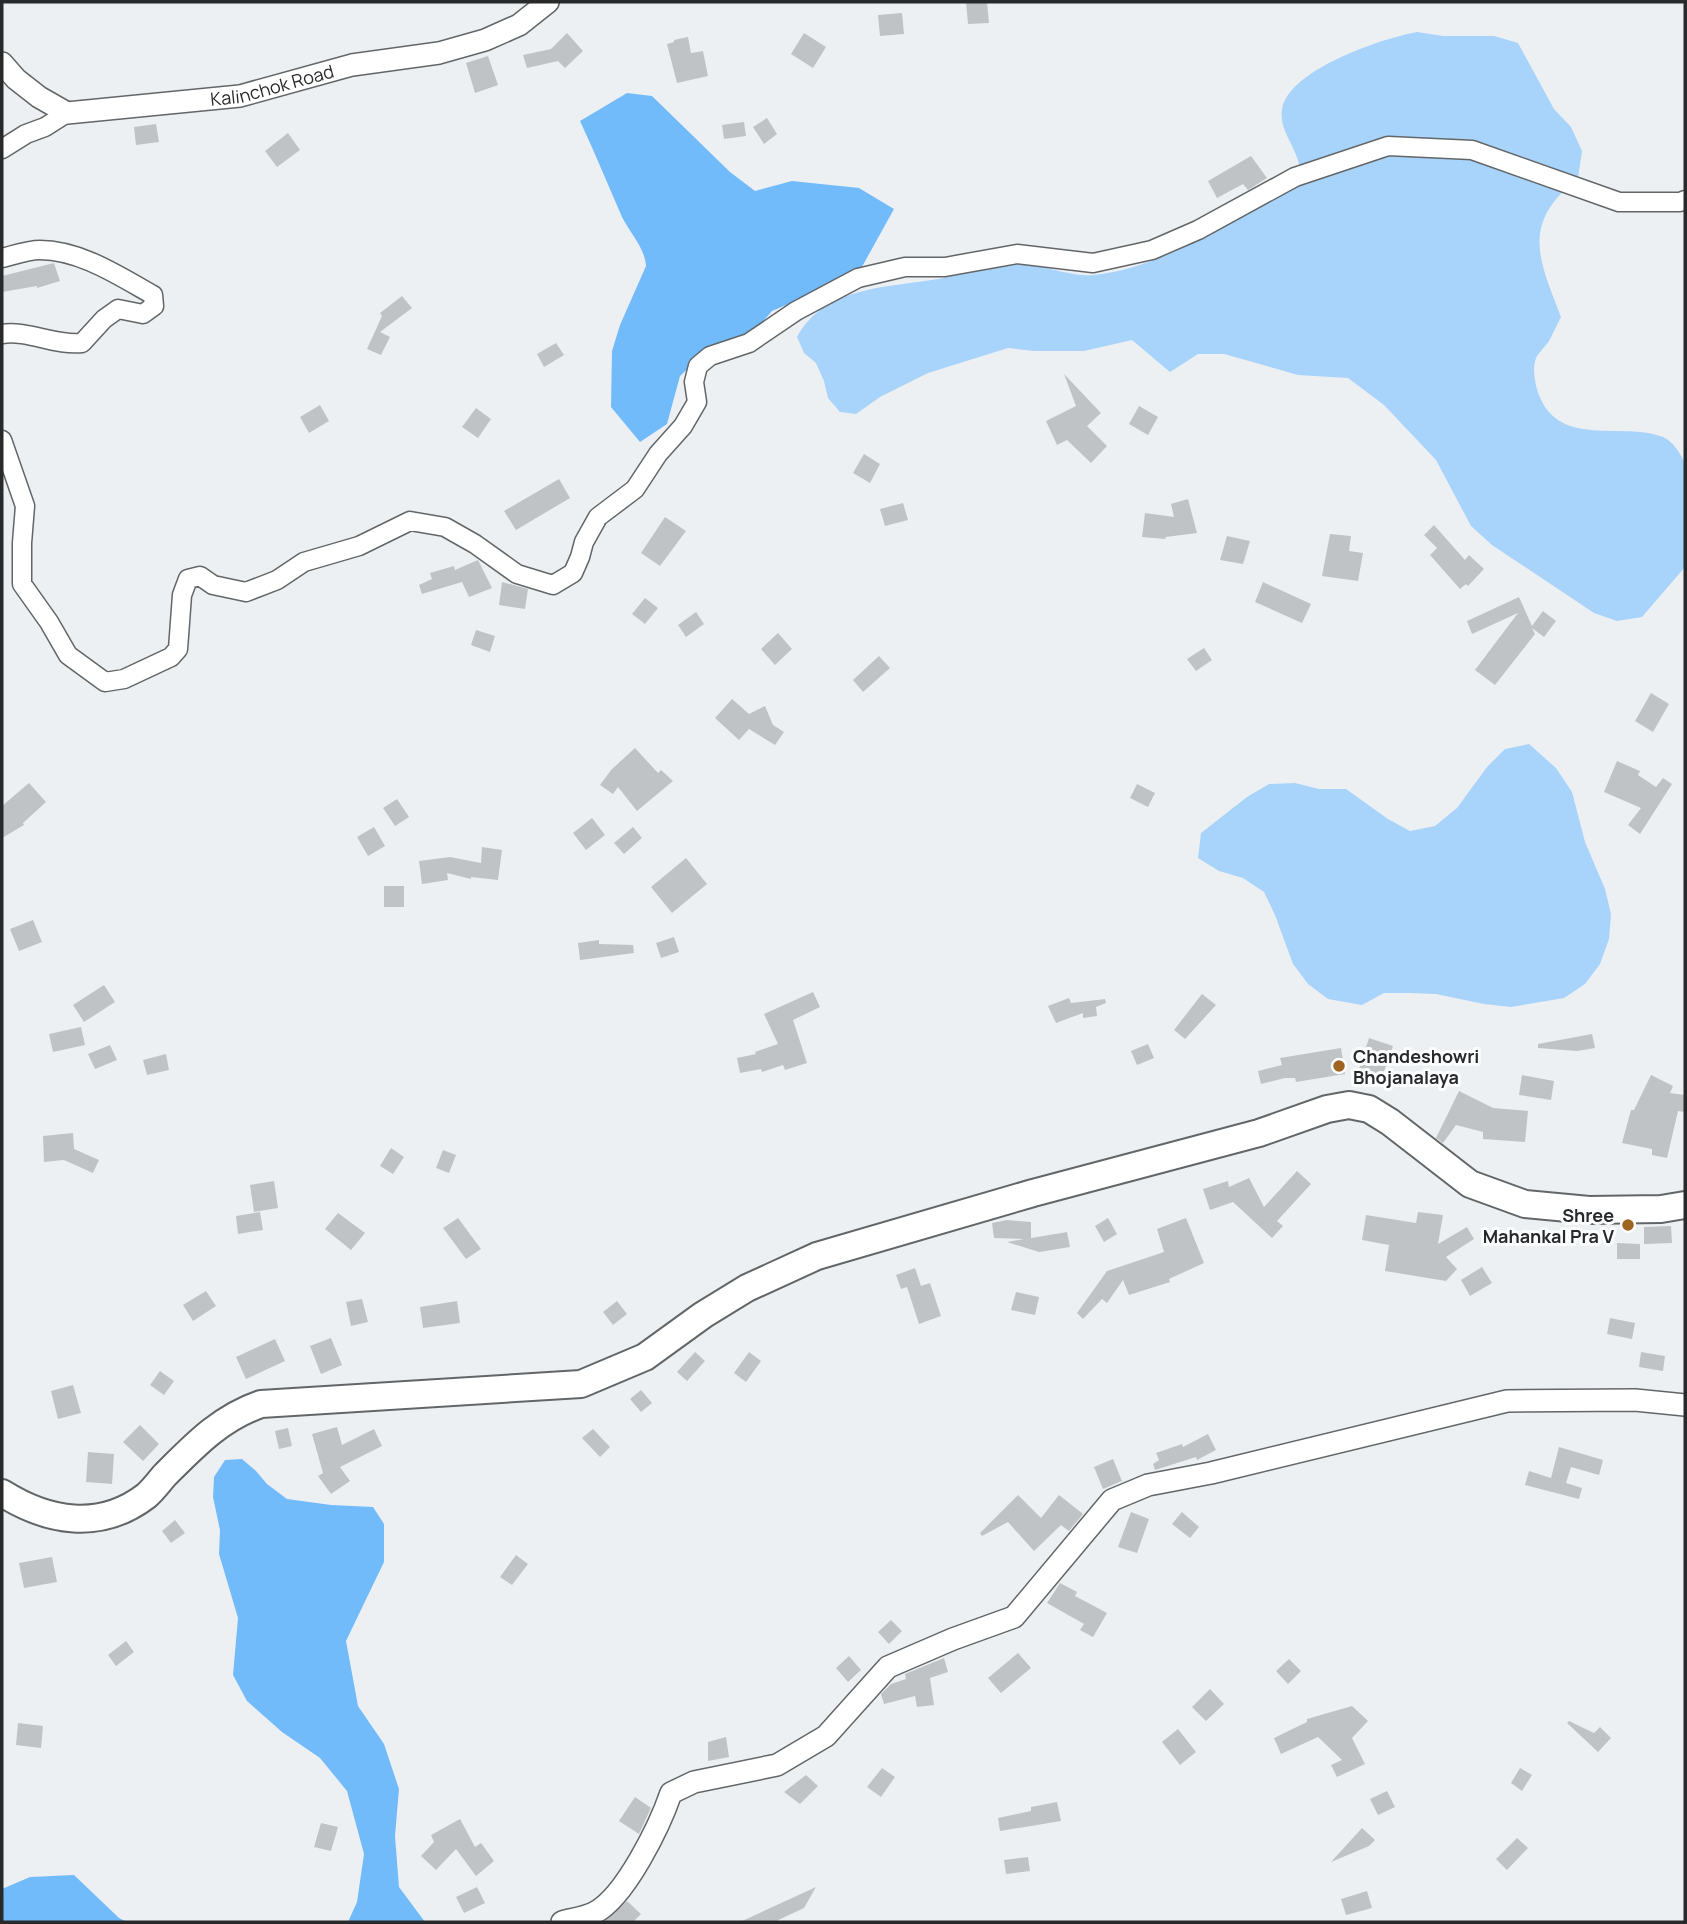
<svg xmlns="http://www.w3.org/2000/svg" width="1687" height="1924" font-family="Manrope,sans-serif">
  <rect width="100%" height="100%" fill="#edf0f3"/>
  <path fill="#a8d3fb" d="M 1417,32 L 1443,36 L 1494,36 L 1518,43 L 1554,109 L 1571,127 L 1582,151 L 1578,178 C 1521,224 1538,257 1561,317 C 1557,325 1553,333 1549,341 C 1545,347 1539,352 1536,358 C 1532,368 1535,385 1539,395 C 1560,449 1622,421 1663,437 C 1673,441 1682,455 1685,465 L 1685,567 L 1642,617 L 1617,621 L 1594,613 L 1492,545 L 1471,526 L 1436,460 L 1384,405 L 1348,378 L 1298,375 L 1224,354 L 1198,354 L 1170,372 L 1132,340 L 1084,351 L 1034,351 L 1008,348 L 928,373 L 880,397 L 856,414 L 840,412 L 828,398 L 824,381 L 816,363 L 804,353 L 797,337 C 826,284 892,288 943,278 C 965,273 988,264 1010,263 C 1038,261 1067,278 1094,275 C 1167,267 1239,217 1301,182 C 1300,174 1300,163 1296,155 C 1291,141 1279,126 1282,110 C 1287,70 1383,38 1417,32 Z
    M 1529,744 L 1556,768 L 1572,792 L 1585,842 L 1605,889 L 1611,914 L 1609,939 L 1600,964 L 1585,984 L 1564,998 L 1511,1007 L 1484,1004 L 1436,994 L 1410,993 L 1384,993 L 1362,1005 L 1328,999 L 1308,984 L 1293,964 L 1275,915 L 1264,892 L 1243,878 L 1219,871 L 1198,858 L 1201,833 L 1247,797 L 1269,784 L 1295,783 L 1319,789 L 1346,789 L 1388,819 L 1410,831 L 1435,826 L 1457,808 L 1487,767 L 1505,749 Z"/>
  <path fill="#71bbfb" d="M 627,93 L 652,96 L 730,172 L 755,191 L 792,181 L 859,188 L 894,209 L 858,274 L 772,311 L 747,340 L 704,354 L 680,376 L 667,424 L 640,442 L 611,407 L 612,351 L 620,325 L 646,266 C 645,248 630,233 622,217 C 608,185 595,153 580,121 Z
    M 242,1459 L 256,1471 L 267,1484 L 287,1499 L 331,1505 L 373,1507 L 384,1524 L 384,1562 L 346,1641 L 358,1706 L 384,1744 L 399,1789 L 395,1836 L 399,1887 L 425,1922 L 348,1922 L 357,1902 L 364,1854 L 347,1791 L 320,1758 L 282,1732 L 247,1701 L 233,1675 L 238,1618 L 219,1554 L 220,1530 L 213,1497 L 214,1477 L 225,1460 Z
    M 74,1875 L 119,1918 L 127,1922 L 2,1922 L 2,1889 L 30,1877 Z"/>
  <path fill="#bfc3c6" d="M 966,2 L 987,2 L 989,23 L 968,24 Z
    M 902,13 L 904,34 L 880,36 L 878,15 Z
    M 567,33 L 583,51 L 565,68 L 558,61 L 527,68 L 523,55 L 551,49 Z
    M 804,33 L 826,47 L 813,68 L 791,54 Z
    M 688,37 L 691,53 L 703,51 L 708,76 L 677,83 L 667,44 L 674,42 L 674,40 Z
    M 488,56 L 498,85 L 475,93 L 466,63 Z
    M 767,118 L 777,134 L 764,144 L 753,127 Z
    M 744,122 L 746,136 L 724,139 L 722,125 Z
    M 156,124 L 159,142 L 136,145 L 134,127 Z
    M 288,133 L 300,150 L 277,167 L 265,151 Z
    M 1251,156 L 1267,178 L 1248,190 L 1243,184 L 1217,198 L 1208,181 Z
    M 54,263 L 60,281 L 37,288 L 37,286 L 2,292 L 2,276 Z
    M 402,296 L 412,308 L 380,332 L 390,337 L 381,355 L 367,349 L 382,316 L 380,313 Z
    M 556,343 L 564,355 L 544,367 L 537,354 Z
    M 1064,374 L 1101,413 L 1087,426 L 1107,446 L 1091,463 L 1067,440 L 1057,445 L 1046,421 L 1076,406 Z
    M 320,405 L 329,421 L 309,433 L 300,417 Z
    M 1139,406 L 1158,417 L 1148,435 L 1129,424 Z
    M 476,408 L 491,419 L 478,438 L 462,427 Z
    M 864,454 L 880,464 L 870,483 L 853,473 Z
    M 559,479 L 570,498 L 516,530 L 504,511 Z
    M 1188,499 L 1197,533 L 1166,537 L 1165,539 L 1142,537 L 1145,513 L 1174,517 L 1171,504 Z
    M 903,503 L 908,520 L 885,526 L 880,509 Z
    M 665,517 L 686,531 L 660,566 L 641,553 Z
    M 1434,525 L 1465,560 L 1469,555 L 1484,569 L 1468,586 L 1466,584 L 1460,589 L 1430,555 L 1437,548 L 1424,535 Z
    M 1330,534 L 1351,536 L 1349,551 L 1363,553 L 1358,581 L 1322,576 Z
    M 1227,536 L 1250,541 L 1243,564 L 1220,560 Z
    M 478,560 L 492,588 L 469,597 L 462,582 L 422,594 L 419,585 L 432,579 L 430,573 L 454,566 L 455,570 Z
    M 502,582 L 528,589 L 525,609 L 499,605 Z
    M 1263,582 L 1311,604 L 1302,623 L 1255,602 Z
    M 1519,597 L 1532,626 L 1543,611 L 1556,621 L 1544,637 L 1532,628 L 1535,634 L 1495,685 L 1475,670 L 1518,613 L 1472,634 L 1467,621 Z
    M 645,598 L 658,608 L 645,624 L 632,614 Z
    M 696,612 L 704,624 L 686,637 L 678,625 Z
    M 476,630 L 495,636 L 490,652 L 471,645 Z
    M 778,633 L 792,649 L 775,665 L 761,649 Z
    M 1204,648 L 1212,660 L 1196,671 L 1187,659 Z
    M 879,656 L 890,668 L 863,692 L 853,680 Z
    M 1651,693 L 1669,704 L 1653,732 L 1635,721 Z
    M 732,699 L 749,714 L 765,706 L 773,725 L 784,732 L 775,745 L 749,729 L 739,740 L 715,718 Z
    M 635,748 L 658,773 L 661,770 L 673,781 L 637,811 L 618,787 L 613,794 L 600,785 L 611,770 Z
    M 1617,761 L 1640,771 L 1638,775 L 1656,787 L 1663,778 L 1672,784 L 1640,834 L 1628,825 L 1641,808 L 1604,792 Z
    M 29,783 L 46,802 L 23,823 L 24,825 L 2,838 L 2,806 Z
    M 1137,784 L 1155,793 L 1148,807 L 1130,798 Z
    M 397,799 L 409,817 L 395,826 L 383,808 Z
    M 592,818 L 605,835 L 586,850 L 573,833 Z
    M 374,827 L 385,846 L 368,856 L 357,837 Z
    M 633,827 L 642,838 L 624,854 L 614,843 Z
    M 482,847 L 502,850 L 498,880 L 471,877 L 471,879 L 447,873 L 448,880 L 422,884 L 419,861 L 450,857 L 481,863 Z
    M 686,858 L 707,884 L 672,913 L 651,887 Z
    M 384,886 L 404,886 L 404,907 L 384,907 Z
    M 33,920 L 42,942 L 19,951 L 10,929 Z
    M 674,937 L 679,952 L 661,958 L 656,943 Z
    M 599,940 L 599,944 L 633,945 L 634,953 L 580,960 L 578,943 Z
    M 104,985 L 115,1002 L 84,1022 L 73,1005 Z
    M 813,992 L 820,1007 L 793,1020 L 807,1063 L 785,1070 L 783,1065 L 762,1072 L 761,1069 L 740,1073 L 737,1058 L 756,1054 L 755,1052 L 778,1044 L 764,1014 Z
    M 1202,994 L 1216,1005 L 1185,1039 L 1174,1030 Z
    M 1069,998 L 1071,1003 L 1105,999 L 1106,1003 L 1096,1007 L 1097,1016 L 1083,1018 L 1083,1013 L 1056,1023 L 1048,1006 Z
    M 81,1027 L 85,1045 L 53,1052 L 49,1034 Z
    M 1592,1034 L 1595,1048 L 1577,1051 L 1538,1048 L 1538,1044 Z
    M 1369,1038 L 1393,1046 L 1382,1077 L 1359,1069 Z
    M 1148,1044 L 1154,1058 L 1137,1065 L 1131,1051 Z
    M 110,1045 L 117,1060 L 95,1069 L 88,1054 Z
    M 1341,1048 L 1345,1074 L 1296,1082 L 1295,1078 L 1285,1078 L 1261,1084 L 1258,1071 L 1282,1065 L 1280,1058 Z
    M 166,1054 L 169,1070 L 147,1075 L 143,1060 Z
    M 1522,1075 L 1554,1081 L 1551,1100 L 1519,1095 Z
    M 1651,1075 L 1673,1086 L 1670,1093 L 1685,1095 L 1685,1112 L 1678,1111 L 1667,1158 L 1652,1155 L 1652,1149 L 1622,1143 L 1631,1110 L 1634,1110 Z
    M 1459,1091 L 1493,1108 L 1528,1111 L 1525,1142 L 1483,1139 L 1483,1132 L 1456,1125 L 1443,1143 L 1436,1138 Z
    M 73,1133 L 74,1149 L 99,1160 L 93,1173 L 64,1160 L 44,1162 L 43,1136 Z
    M 391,1148 L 404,1157 L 393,1174 L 380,1166 Z
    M 443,1150 L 456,1155 L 449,1173 L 436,1168 Z
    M 1297,1171 L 1311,1184 L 1277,1221 L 1283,1226 L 1272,1238 L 1233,1202 L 1210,1210 L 1203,1189 L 1228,1181 L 1229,1187 L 1249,1178 L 1264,1207 Z
    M 274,1181 L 278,1208 L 254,1212 L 250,1185 Z
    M 260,1212 L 263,1230 L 238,1234 L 236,1216 Z
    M 1418,1212 L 1443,1215 L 1438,1244 L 1467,1227 L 1474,1239 L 1446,1257 L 1457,1269 L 1446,1281 L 1385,1271 L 1389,1245 L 1362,1240 L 1366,1215 L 1416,1223 Z
    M 338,1213 L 365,1233 L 351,1250 L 325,1229 Z
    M 458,1218 L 481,1249 L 466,1259 L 443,1228 Z
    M 1108,1218 L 1117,1234 L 1104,1242 L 1095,1226 Z
    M 1186,1218 L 1204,1263 L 1169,1279 L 1170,1282 L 1129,1295 L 1123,1280 L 1107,1303 L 1102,1299 L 1083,1319 L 1077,1313 L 1107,1271 L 1164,1252 L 1157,1229 Z
    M 1007,1220 L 1031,1222 L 1031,1238 L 1067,1232 L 1070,1247 L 1039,1252 L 1007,1242 L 1024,1239 L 994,1238 L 992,1223 Z
    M 1671,1226 L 1672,1243 L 1644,1244 L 1644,1227 Z
    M 1617,1243 L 1640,1244 L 1640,1259 L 1617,1259 Z
    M 1482,1267 L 1492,1283 L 1470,1296 L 1461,1280 Z
    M 915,1268 L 921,1286 L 930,1283 L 941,1316 L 919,1324 L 907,1287 L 901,1289 L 896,1275 Z
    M 206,1291 L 216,1306 L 193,1321 L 183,1305 Z
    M 1016,1292 L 1039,1297 L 1035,1315 L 1011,1310 Z
    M 362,1299 L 368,1322 L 351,1326 L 346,1302 Z
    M 457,1301 L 460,1323 L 423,1328 L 420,1307 Z
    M 617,1301 L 627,1314 L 613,1325 L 603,1312 Z
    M 1610,1318 L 1635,1323 L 1632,1339 L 1607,1334 Z
    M 331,1338 L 342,1365 L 321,1374 L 310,1346 Z
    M 275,1339 L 285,1361 L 246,1379 L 236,1357 Z
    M 695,1352 L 705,1361 L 687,1381 L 677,1372 Z
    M 749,1352 L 761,1361 L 746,1382 L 734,1373 Z
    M 1641,1352 L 1665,1356 L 1663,1371 L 1639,1367 Z
    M 160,1371 L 174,1381 L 164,1395 L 150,1385 Z
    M 73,1385 L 81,1413 L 58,1419 L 51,1391 Z
    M 641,1390 L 652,1403 L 641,1412 L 630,1399 Z
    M 140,1425 L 159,1444 L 143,1461 L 123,1442 Z
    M 337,1427 L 342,1445 L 374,1429 L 382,1446 L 340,1467 L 350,1481 L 331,1494 L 318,1476 L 323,1473 L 312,1434 Z
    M 288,1428 L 292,1446 L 279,1449 L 275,1431 Z
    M 593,1429 L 610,1447 L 600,1457 L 582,1438 Z
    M 1208,1434 L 1216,1450 L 1197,1460 L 1196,1457 L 1155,1470 L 1153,1464 L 1159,1460 L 1156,1453 L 1182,1444 L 1183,1447 Z
    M 1559,1447 L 1603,1460 L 1599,1475 L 1571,1467 L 1566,1483 L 1582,1488 L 1579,1499 L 1525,1485 L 1529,1471 L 1551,1478 Z
    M 88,1452 L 114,1454 L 112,1484 L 86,1482 Z
    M 1113,1459 L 1122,1481 L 1103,1489 L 1094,1467 Z
    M 1018,1495 L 1041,1518 L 1059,1495 L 1083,1514 L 1069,1531 L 1061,1525 L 1034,1551 L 1008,1522 L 982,1536 L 980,1533 Z
    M 1131,1512 L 1149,1519 L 1137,1553 L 1118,1547 Z
    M 1182,1512 L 1199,1527 L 1190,1538 L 1172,1524 Z
    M 175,1520 L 185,1533 L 171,1543 L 162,1531 Z
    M 516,1555 L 528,1564 L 512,1585 L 500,1577 Z
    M 52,1557 L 57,1582 L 24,1588 L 19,1563 Z
    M 1060,1583 L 1077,1592 L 1075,1596 L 1107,1613 L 1093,1637 L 1080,1630 L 1084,1624 L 1047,1603 Z
    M 891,1620 L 902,1631 L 889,1644 L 878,1632 Z
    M 126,1641 L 134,1652 L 116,1666 L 108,1655 Z
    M 1018,1653 L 1031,1668 L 1001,1693 L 988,1678 Z
    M 849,1656 L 861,1670 L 848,1682 L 836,1668 Z
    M 944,1658 L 948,1672 L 930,1678 L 934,1705 L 917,1707 L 915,1696 L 884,1704 L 881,1694 L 891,1684 L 906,1679 L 905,1674 Z
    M 1289,1659 L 1301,1671 L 1288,1684 L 1276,1671 Z
    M 1210,1689 L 1224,1704 L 1206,1721 L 1192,1707 Z
    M 1352,1706 L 1368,1721 L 1352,1738 L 1365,1764 L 1337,1777 L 1331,1765 L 1342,1760 L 1318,1737 L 1281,1754 L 1274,1738 L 1307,1722 L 1307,1719 Z
    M 1569,1721 L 1594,1733 L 1600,1727 L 1611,1738 L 1598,1752 L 1567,1723 Z
    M 18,1723 L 43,1726 L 41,1748 L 16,1745 Z
    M 1178,1729 L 1196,1752 L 1180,1765 L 1162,1742 Z
    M 726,1737 L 729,1757 L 708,1761 L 708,1742 Z
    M 882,1768 L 895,1777 L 881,1797 L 867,1787 Z
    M 1520,1768 L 1532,1775 L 1522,1791 L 1511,1783 Z
    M 806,1775 L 818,1786 L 800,1804 L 784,1792 Z
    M 1387,1791 L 1395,1807 L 1378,1815 L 1370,1799 Z
    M 635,1797 L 651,1808 L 639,1834 L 619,1821 Z
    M 1057,1802 L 1061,1821 L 1000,1831 L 998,1818 L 1031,1811 L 1031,1807 Z
    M 460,1819 L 475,1847 L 481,1843 L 494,1861 L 476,1876 L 456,1849 L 436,1870 L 421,1856 L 434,1842 L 431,1835 Z
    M 321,1823 L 338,1827 L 331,1851 L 314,1847 Z
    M 1362,1828 L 1375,1840 L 1369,1846 L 1331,1862 Z
    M 1517,1838 L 1528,1848 L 1507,1870 L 1496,1859 Z
    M 1028,1857 L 1030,1871 L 1006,1874 L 1004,1860 Z
    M 477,1887 L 485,1903 L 464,1913 L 456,1897 Z
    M 816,1887 L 804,1908 L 774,1922 L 740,1922 Z
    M 1367,1891 L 1372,1908 L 1346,1915 L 1341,1899 Z
    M 627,1901 L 641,1914 L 633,1922 L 604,1922 Z"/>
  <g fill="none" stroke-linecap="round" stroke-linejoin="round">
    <g stroke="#636669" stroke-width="21">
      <path id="minor" d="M 2,149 L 26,134 L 45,127 L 67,113
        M 2,258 C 14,255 28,250 40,250 C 80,250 119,276 153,295 L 154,306 L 143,314 L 118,309 L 104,319 L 82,343 C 55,346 28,330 2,334
        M 2,440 L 25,506 L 22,543 L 22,584 L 49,622 L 68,655 L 105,682 L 124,679 L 171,657 L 178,649 L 182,595 L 188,579 L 200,576 L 213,585 L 246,592 L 277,580 L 304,562 L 359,546 L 410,521 L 445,527 L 475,544 L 517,574 L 553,585 L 573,573 L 580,557 L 584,542 L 598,517 L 635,489 L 658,454 L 683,426 L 697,402 L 694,382 L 698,366 L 710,356 L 749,343 L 796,311 L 858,278 L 905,267 L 945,267 L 1017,254 L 1093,263 L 1152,250 L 1198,230 L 1295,177 L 1388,146 L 1472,150 L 1619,202 L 1680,202 L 1685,200"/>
    </g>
    <g stroke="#636669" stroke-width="24">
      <g id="tertiary">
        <path id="s1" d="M 2,63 L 16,79 L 39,97 L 67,113 L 240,96 L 352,65 L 439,53 L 485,40 L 519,25 L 548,2"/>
        <path d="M 562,1922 C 572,1919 584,1918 594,1913 C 625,1898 660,1825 671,1793 L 694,1782 L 777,1765 L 826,1736 L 888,1667 L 953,1639 L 1014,1617 L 1112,1500 L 1148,1485 L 1211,1473 L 1507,1401 L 1635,1400 L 1685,1405"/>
      </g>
    </g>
    <g stroke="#636669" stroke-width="30">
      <path id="primary" d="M 2,1493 C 48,1522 100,1531 146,1496 C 153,1490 158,1483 164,1476 C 194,1446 220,1418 261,1404 L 581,1384 L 645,1357 L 703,1315 L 747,1288 L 817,1256 L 1033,1193 L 1259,1133 L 1327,1109 L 1349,1105 L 1369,1109 L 1390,1122 L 1470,1184 L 1525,1204 L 1589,1210 L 1661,1209 L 1685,1205"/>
    </g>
    <use href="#minor" stroke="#fff" stroke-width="18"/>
    <use href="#tertiary" stroke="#fff" stroke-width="21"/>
    <use href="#primary" stroke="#fff" stroke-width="26"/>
  </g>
  <g fill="#9e6522" stroke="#fbfdff" stroke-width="2.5">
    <circle cx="1339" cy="1066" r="7"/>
    <circle cx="1628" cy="1225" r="7"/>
  </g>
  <g text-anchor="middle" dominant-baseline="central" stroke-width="6" stroke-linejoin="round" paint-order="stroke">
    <g font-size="18" fill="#28292a" stroke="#fbfdff">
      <text stroke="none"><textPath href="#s1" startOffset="290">Kalinchok Road</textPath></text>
    </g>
    <g font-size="18" font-weight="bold" fill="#28292a" stroke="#fbfdff" text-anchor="start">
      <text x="1353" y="1056">Chandeshowri<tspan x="1353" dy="21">Bhojanalaya</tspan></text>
      <text x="1614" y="1215" text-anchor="end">Shree<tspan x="1614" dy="21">Mahankal Pra V</tspan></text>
    </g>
  </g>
  <rect width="1687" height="1924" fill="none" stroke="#28292a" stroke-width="7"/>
</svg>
